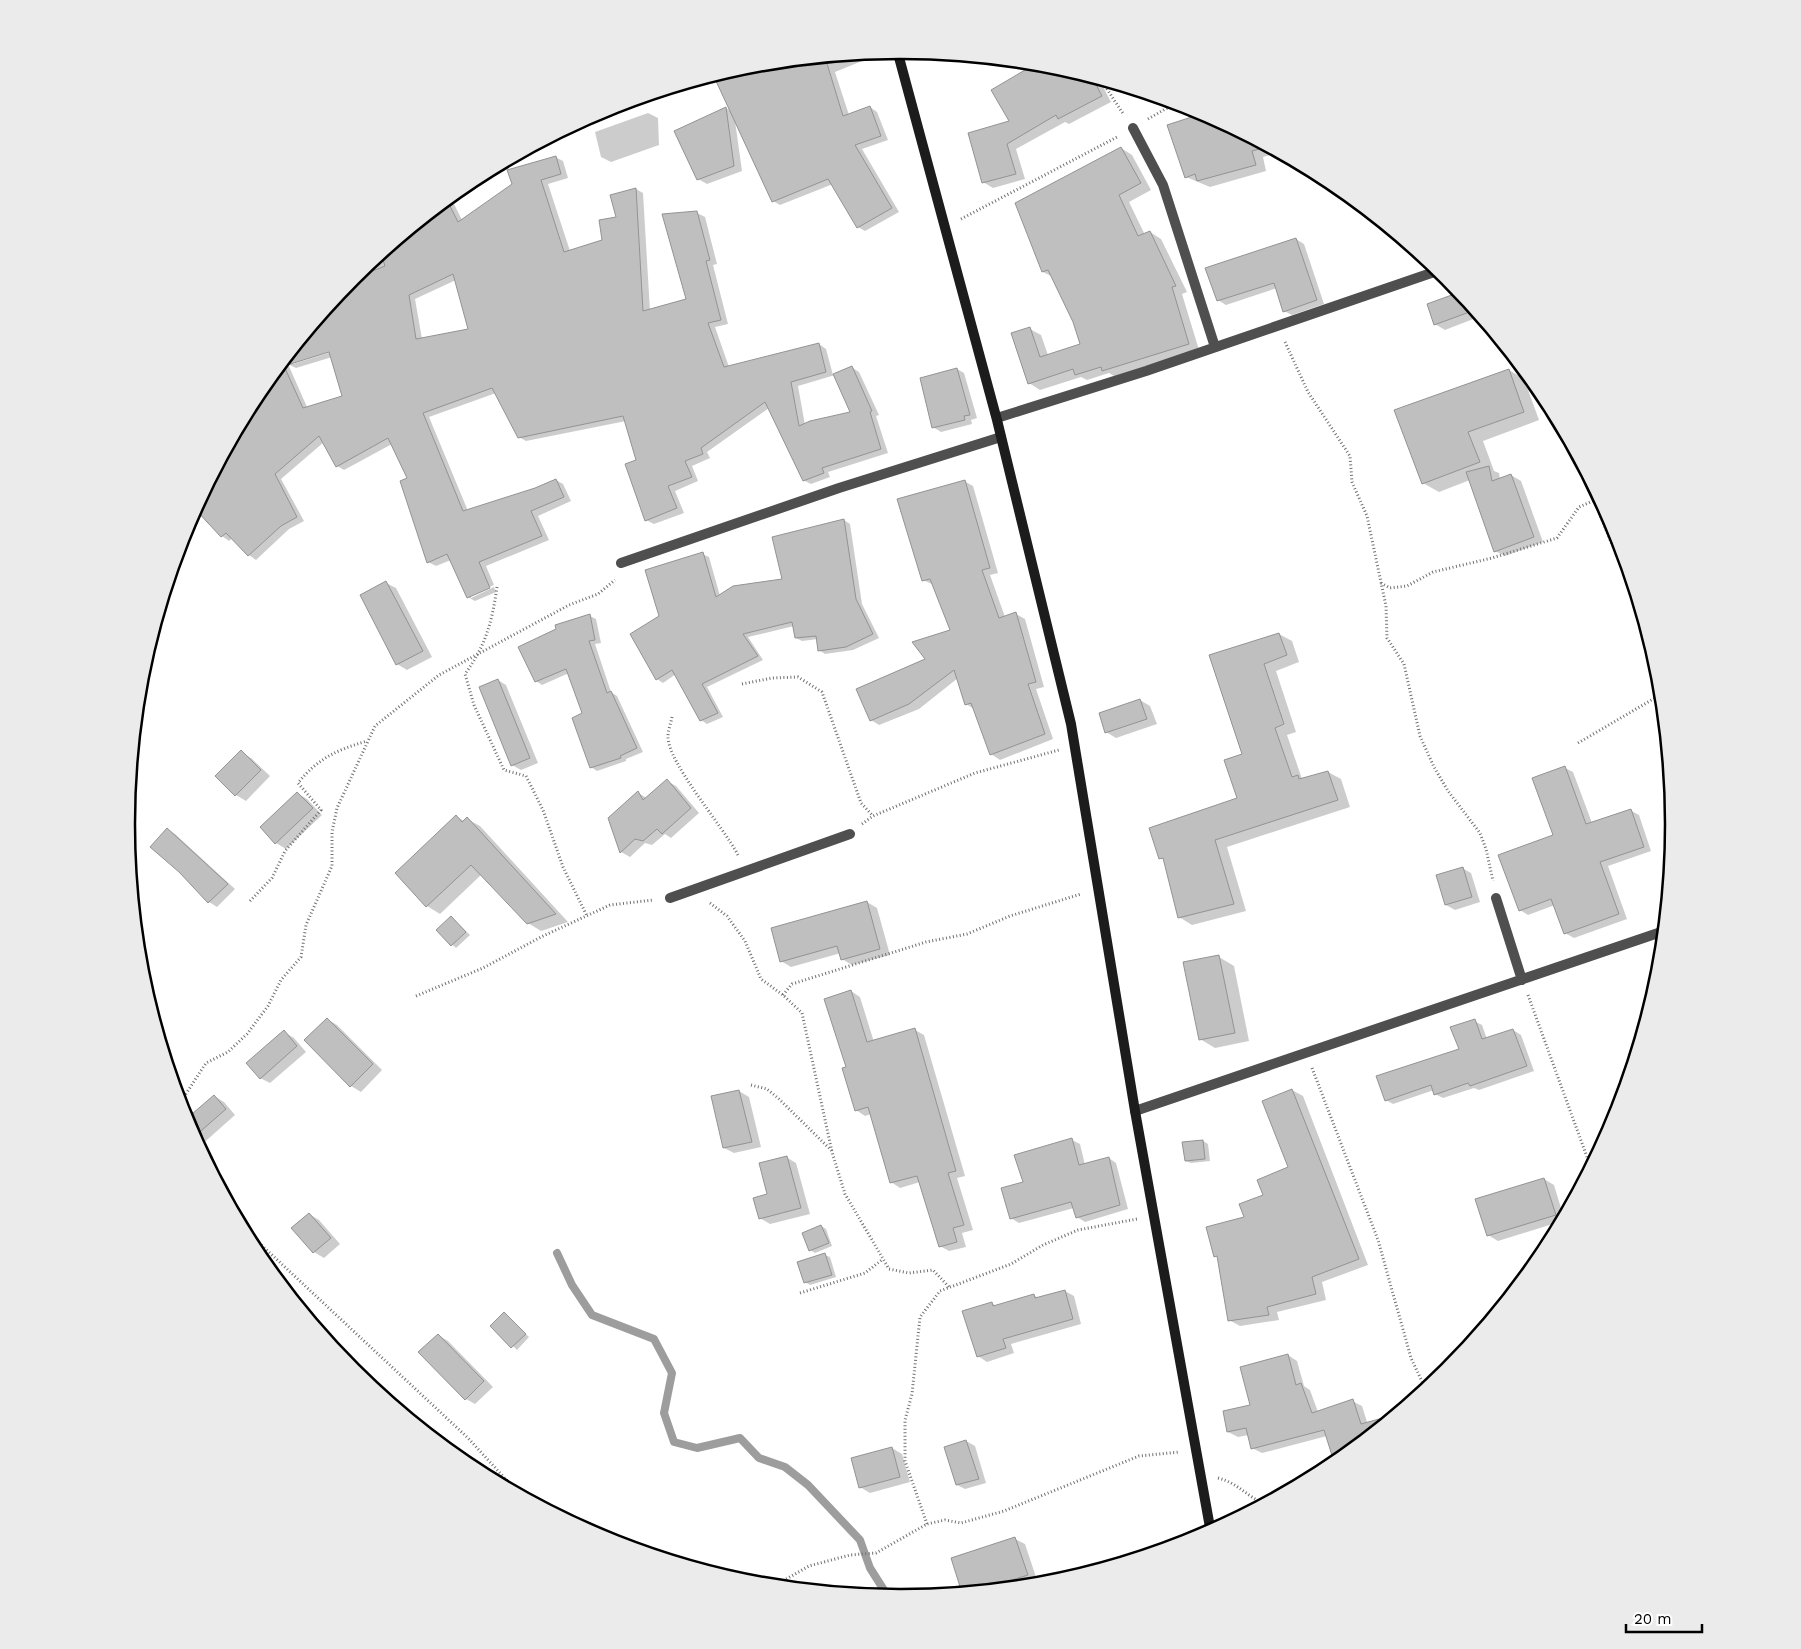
<svg xmlns="http://www.w3.org/2000/svg" width="1801" height="1649" font-family="'Work Sans',sans-serif">
  <rect width="100%" height="100%" fill="#fff"/>
  <path fill="#0003" fill-rule="evenodd" d="M 865,53 L 867,59 L 835,72 L 849,115 L 870,107 L 877,112 L 888,140 L 862,149 L 899,212 L 865,231 L 858,227 L 833,184 L 780,205 L 773,201 L 735,121 L 742,171 L 707,184 L 698,179 L 726,108 L 732,112 L 721,74 L 750,65 Z
    M 1043,64 L 1099,79 L 1111,102 L 1069,124 L 1065,122 L 1016,149 L 1025,179 L 993,188 L 983,182 L 1011,122 Z
    M 648,113 L 658,118 L 659,145 L 611,162 L 601,157 L 595,132 Z
    M 1205,114 L 1278,153 L 1263,157 L 1266,171 L 1210,187 L 1186,177 L 1168,126 Z
    M 1121,148 L 1132,155 L 1151,190 L 1129,202 L 1145,235 L 1150,232 L 1161,239 L 1187,292 L 1182,294 L 1199,350 L 1114,376 L 1109,373 L 1087,380 L 1081,377 L 1040,390 L 1029,383 L 1030,329 L 1041,335 L 1048,355 L 1082,345 L 1074,321 L 1053,277 L 1043,272 Z
    M 555,157 L 563,161 L 568,178 L 548,184 L 570,251 L 603,241 L 636,189 L 643,193 L 650,311 L 687,299 L 697,213 L 705,217 L 717,264 L 713,265 L 728,324 L 715,327 L 729,367 L 819,344 L 826,349 L 833,375 L 851,367 L 859,372 L 879,415 L 876,416 L 888,453 L 828,472 L 830,477 L 811,484 L 803,480 L 769,408 L 707,452 L 710,458 L 692,466 L 698,481 L 675,491 L 684,513 L 654,524 L 646,520 L 637,461 L 626,421 L 526,441 L 519,437 L 496,393 L 429,417 L 468,511 L 535,489 L 556,480 L 563,484 L 571,501 L 538,516 L 549,540 L 486,566 L 494,585 L 471,595 L 471,598 L 494,587 L 496,592 L 475,601 L 468,597 L 451,560 L 436,566 L 428,562 L 409,479 L 392,444 L 344,470 L 337,466 L 324,442 L 281,479 L 304,521 L 289,529 L 256,560 L 249,555 L 232,538 L 229,541 L 222,536 L 202,515 L 210,481 L 257,394 L 283,361 L 288,364 L 307,407 L 343,397 L 332,357 L 296,368 L 288,364 L 287,357 L 353,277 L 448,199 L 453,202 L 462,220 ZM 456,280 L 470,330 L 422,339 L 415,299 ZM 335,348 L 335,351 L 293,364 L 293,362 ZM 835,375 L 852,413 L 805,425 L 798,386 Z
    M 1351,197 L 1365,208 L 1353,203 Z
    M 1296,239 L 1304,244 L 1324,304 L 1292,315 L 1284,311 L 1277,288 L 1226,305 L 1218,300 Z
    M 1461,293 L 1481,316 L 1445,330 L 1435,324 L 1428,305 Z
    M 957,369 L 964,373 L 977,418 L 971,420 L 972,424 L 941,432 L 933,427 Z
    M 1509,370 L 1524,379 L 1539,420 L 1483,441 L 1494,471 L 1499,473 L 1500,479 L 1511,475 L 1521,481 L 1543,542 L 1505,556 L 1495,551 L 1470,480 L 1439,492 L 1423,483 Z
    M 964,481 L 973,486 L 998,573 L 990,575 L 1005,617 L 1016,614 L 1025,619 L 1044,687 L 1036,689 L 1053,739 L 1000,760 L 991,754 L 974,709 L 966,704 L 958,678 L 919,709 L 879,725 L 871,720 L 952,631 L 934,585 L 923,580 Z
    M 844,520 L 850,524 L 862,604 L 879,638 L 853,650 L 825,654 L 819,650 L 818,639 L 802,641 L 796,638 L 794,626 L 748,637 L 763,660 L 707,687 L 723,717 L 707,724 L 701,720 L 676,674 L 663,683 L 657,679 L 661,616 L 702,554 L 709,557 L 720,596 L 783,580 Z
    M 386,583 L 396,588 L 432,657 L 407,670 L 397,664 Z
    M 590,616 L 596,619 L 601,643 L 595,644 L 611,692 L 617,696 L 643,752 L 626,759 L 626,761 L 597,771 L 591,767 L 584,714 L 569,673 L 542,685 L 536,681 Z
    M 1279,634 L 1292,641 L 1299,662 L 1276,671 L 1296,732 L 1287,735 L 1302,779 L 1328,772 L 1341,779 L 1350,807 L 1227,847 L 1246,911 L 1192,925 L 1179,917 L 1165,860 L 1160,858 L 1239,799 L 1243,754 L 1211,656 Z
    M 498,680 L 506,685 L 538,763 L 521,770 L 512,765 Z
    M 1140,700 L 1150,706 L 1157,724 L 1116,738 L 1106,732 Z
    M 241,752 L 251,758 L 270,776 L 246,801 L 236,795 L 217,776 Z
    M 1565,768 L 1573,772 L 1592,823 L 1630,810 L 1639,815 L 1651,851 L 1608,866 L 1627,919 L 1574,938 L 1565,933 L 1555,905 L 1528,915 L 1520,910 L 1554,836 Z
    M 667,781 L 676,786 L 699,813 L 671,838 L 665,834 L 652,845 L 645,843 L 630,857 L 621,852 L 638,793 L 647,798 Z
    M 297,793 L 307,799 L 322,815 L 286,849 L 276,843 Z
    M 457,817 L 464,821 L 467,819 L 480,826 L 568,922 L 541,931 L 528,923 L 482,874 L 440,914 L 427,906 Z
    M 168,830 L 175,834 L 235,889 L 217,907 L 209,902 L 180,871 Z
    M 1462,868 L 1471,873 L 1480,902 L 1455,910 L 1446,905 Z
    M 867,902 L 877,908 L 890,955 L 852,965 L 842,959 L 841,953 L 791,967 L 781,961 Z
    M 451,917 L 470,935 L 456,948 L 437,930 Z
    M 1219,957 L 1234,966 L 1249,1041 L 1215,1048 L 1200,1039 Z
    M 851,991 L 860,997 L 874,1042 L 915,1030 L 924,1035 L 965,1176 L 957,1178 L 973,1230 L 962,1233 L 966,1247 L 949,1251 L 940,1246 L 920,1182 L 900,1188 L 891,1182 L 871,1114 L 865,1116 L 856,1110 L 847,1068 Z
    M 327,1019 L 337,1025 L 382,1070 L 361,1092 L 351,1086 Z
    M 1474,1021 L 1482,1025 L 1487,1039 L 1513,1030 L 1521,1035 L 1534,1071 L 1479,1090 L 1474,1088 L 1443,1098 L 1435,1094 L 1434,1090 L 1393,1104 L 1386,1100 L 1460,1049 Z
    M 284,1032 L 294,1038 L 306,1052 L 270,1083 L 260,1078 Z
    M 1292,1090 L 1303,1096 L 1368,1265 L 1322,1282 L 1326,1300 L 1277,1312 L 1279,1320 L 1240,1326 L 1229,1320 L 1219,1258 L 1215,1256 L 1290,1168 Z
    M 739,1091 L 749,1097 L 761,1147 L 734,1153 L 724,1148 Z
    M 214,1096 L 224,1102 L 235,1115 L 199,1147 L 185,1121 Z
    M 1072,1140 L 1080,1144 L 1085,1165 L 1109,1158 L 1116,1163 L 1128,1209 L 1085,1222 L 1077,1217 L 1074,1208 L 1019,1223 L 1011,1218 L 1024,1183 Z
    M 1203,1141 L 1208,1144 L 1210,1161 L 1191,1163 L 1186,1161 Z
    M 786,1157 L 796,1163 L 810,1214 L 770,1224 L 760,1218 Z
    M 1544,1179 L 1554,1185 L 1564,1218 L 1562,1221 L 1498,1241 L 1488,1235 Z
    M 309,1214 L 319,1220 L 340,1244 L 324,1258 L 314,1252 Z
    M 821,1226 L 826,1229 L 832,1246 L 815,1253 L 810,1250 Z
    M 825,1255 L 830,1257 L 836,1277 L 810,1285 L 805,1282 Z
    M 1065,1291 L 1074,1296 L 1081,1324 L 1011,1344 L 1014,1353 L 987,1362 L 978,1356 L 992,1303 L 996,1306 L 1033,1295 L 1039,1298 Z
    M 504,1314 L 529,1337 L 517,1350 L 492,1326 Z
    M 317,1324 L 338,1344 L 333,1349 L 315,1326 Z
    M 438,1335 L 448,1341 L 493,1387 L 475,1404 L 466,1399 Z
    M 1288,1355 L 1297,1361 L 1304,1386 L 1310,1390 L 1318,1412 L 1352,1401 L 1362,1406 L 1368,1425 L 1376,1430 L 1336,1464 L 1327,1436 L 1262,1453 L 1252,1448 L 1249,1435 L 1238,1437 L 1228,1432 L 1251,1406 Z
    M 361,1377 L 371,1382 L 389,1402 L 360,1378 Z
    M 966,1441 L 975,1446 L 986,1483 L 965,1489 L 957,1485 Z
    M 892,1448 L 902,1454 L 910,1482 L 870,1493 L 860,1487 Z
    M 1015,1539 L 1025,1544 L 1037,1580 L 1013,1588 L 963,1593 Z"/>
  <g fill="none" stroke-linecap="round" stroke-linejoin="round">
    <path stroke="#9d9d9d" stroke-width="8" d="M 557,1253 L 572,1285 L 592,1315 L 654,1339 L 672,1373 L 664,1413 L 674,1442 L 697,1448 L 740,1438 L 759,1458 L 785,1467 L 808,1485 L 860,1540 L 870,1568 L 889,1598"/>
  </g>
  <path fill="#bfbfbf" stroke="#939393" fill-rule="evenodd" d="M 825,57 L 843,116 L 870,106 L 881,136 L 855,145 L 892,208 L 857,228 L 828,179 L 772,202 L 716,81 L 752,65 Z
    M 1037,63 L 1052,65 L 1092,77 L 1102,96 L 1058,119 L 1056,115 L 1007,144 L 1016,174 L 982,183 L 968,133 L 1009,121 L 991,90 Z
    M 726,107 L 734,166 L 697,180 L 674,131 Z
    M 1204,113 L 1267,147 L 1252,151 L 1256,165 L 1197,181 L 1195,174 L 1185,178 L 1167,125 Z
    M 1121,147 L 1141,183 L 1119,195 L 1138,236 L 1150,231 L 1176,286 L 1172,287 L 1189,344 L 1102,371 L 1101,367 L 1075,375 L 1073,369 L 1028,384 L 1011,333 L 1030,327 L 1040,357 L 1080,344 L 1073,322 L 1048,270 L 1042,272 L 1015,203 Z
    M 556,156 L 561,174 L 541,180 L 564,252 L 602,240 L 599,220 L 616,217 L 610,195 L 636,188 L 643,311 L 686,299 L 662,214 L 697,211 L 710,260 L 706,261 L 721,320 L 708,323 L 724,367 L 819,343 L 826,372 L 791,382 L 799,426 L 810,421 L 850,412 L 833,374 L 852,366 L 872,411 L 870,412 L 881,449 L 822,468 L 824,473 L 803,481 L 765,402 L 701,448 L 703,454 L 685,461 L 692,477 L 668,486 L 677,508 L 645,521 L 625,464 L 636,460 L 623,416 L 518,438 L 492,388 L 423,413 L 463,511 L 535,488 L 556,479 L 564,497 L 531,511 L 542,536 L 479,562 L 490,588 L 467,598 L 447,554 L 427,563 L 400,481 L 407,478 L 388,438 L 336,467 L 319,436 L 275,474 L 297,517 L 281,526 L 248,556 L 226,533 L 221,537 L 195,509 L 257,394 L 350,280 L 385,266 L 381,254 L 447,200 L 458,222 L 512,184 L 507,170 ZM 453,274 L 468,329 L 416,339 L 409,295 ZM 329,352 L 342,396 L 303,408 L 284,366 Z
    M 1296,238 L 1317,300 L 1283,312 L 1274,283 L 1217,301 L 1205,268 Z
    M 1460,292 L 1475,310 L 1434,325 L 1427,304 Z
    M 957,368 L 970,415 L 964,416 L 965,420 L 932,428 L 920,378 Z
    M 1509,369 L 1524,412 L 1468,432 L 1480,462 L 1422,484 L 1394,410 Z
    M 1489,466 L 1492,481 L 1511,474 L 1534,537 L 1494,552 L 1466,472 Z
    M 965,480 L 990,568 L 982,570 L 999,618 L 1016,612 L 1036,682 L 1028,684 L 1045,734 L 990,755 L 971,703 L 965,705 L 954,670 L 909,704 L 870,721 L 856,689 L 925,659 L 912,642 L 950,630 L 930,579 L 922,581 L 897,499 Z
    M 844,519 L 856,599 L 873,634 L 846,647 L 818,651 L 816,636 L 795,638 L 792,622 L 743,634 L 758,656 L 702,684 L 718,713 L 700,721 L 672,670 L 656,680 L 630,634 L 659,616 L 645,570 L 703,552 L 716,597 L 733,586 L 782,579 L 772,537 Z
    M 386,581 L 423,651 L 396,665 L 360,595 Z
    M 590,614 L 595,640 L 589,641 L 607,693 L 611,691 L 637,748 L 620,756 L 621,758 L 590,768 L 572,718 L 582,713 L 566,669 L 535,682 L 518,647 L 556,629 L 555,625 Z
    M 1279,633 L 1287,655 L 1264,664 L 1284,724 L 1275,728 L 1292,777 L 1298,775 L 1299,779 L 1328,771 L 1338,800 L 1215,840 L 1234,904 L 1178,918 L 1163,858 L 1159,859 L 1149,828 L 1237,798 L 1224,760 L 1242,754 L 1209,655 Z
    M 498,679 L 530,758 L 511,766 L 479,687 Z
    M 1140,699 L 1147,719 L 1105,733 L 1099,713 Z
    M 241,750 L 261,770 L 235,796 L 215,776 Z
    M 1565,766 L 1586,824 L 1631,809 L 1644,847 L 1600,862 L 1619,914 L 1564,934 L 1551,899 L 1519,911 L 1498,855 L 1553,835 L 1532,778 Z
    M 667,779 L 691,808 L 662,834 L 657,829 L 643,841 L 635,839 L 620,853 L 608,818 L 638,791 L 643,800 Z
    M 297,792 L 313,808 L 275,844 L 260,827 Z
    M 456,815 L 462,822 L 467,817 L 556,914 L 527,924 L 471,865 L 426,907 L 395,873 Z
    M 167,828 L 228,884 L 208,903 L 179,872 L 150,847 Z
    M 1463,867 L 1472,897 L 1445,905 L 1436,875 Z
    M 867,901 L 880,949 L 841,960 L 837,946 L 780,962 L 771,928 Z
    M 451,916 L 466,932 L 451,946 L 436,930 Z
    M 1219,955 L 1235,1033 L 1199,1040 L 1183,962 Z
    M 851,990 L 867,1042 L 915,1028 L 956,1171 L 948,1173 L 964,1225 L 953,1228 L 957,1242 L 939,1247 L 917,1176 L 890,1183 L 868,1107 L 855,1111 L 842,1068 L 846,1067 L 824,999 Z
    M 327,1018 L 373,1064 L 350,1087 L 304,1040 Z
    M 1475,1019 L 1482,1039 L 1513,1029 L 1527,1066 L 1470,1086 L 1468,1083 L 1434,1095 L 1431,1085 L 1385,1101 L 1376,1076 L 1459,1049 L 1450,1027 Z
    M 284,1030 L 297,1046 L 260,1079 L 246,1063 Z
    M 1292,1089 L 1359,1259 L 1312,1277 L 1316,1294 L 1267,1307 L 1269,1315 L 1228,1321 L 1217,1256 L 1214,1257 L 1206,1227 L 1244,1217 L 1239,1204 L 1263,1195 L 1257,1180 L 1288,1167 L 1262,1101 Z
    M 739,1090 L 752,1142 L 723,1148 L 711,1096 Z
    M 214,1095 L 226,1109 L 194,1137 L 185,1120 Z
    M 1072,1138 L 1079,1165 L 1109,1157 L 1120,1205 L 1076,1218 L 1071,1202 L 1010,1219 L 1001,1188 L 1023,1182 L 1014,1155 Z
    M 1203,1140 L 1205,1159 L 1185,1161 L 1182,1142 Z
    M 787,1156 L 801,1208 L 759,1219 L 753,1198 L 767,1194 L 759,1163 Z
    M 1544,1178 L 1556,1215 L 1487,1236 L 1475,1199 Z
    M 309,1213 L 331,1238 L 313,1253 L 291,1228 Z
    M 821,1225 L 829,1243 L 809,1251 L 802,1233 Z
    M 825,1253 L 832,1275 L 804,1283 L 797,1262 Z
    M 1065,1290 L 1073,1319 L 1003,1339 L 1006,1348 L 977,1357 L 962,1311 L 992,1302 L 993,1306 L 1034,1294 L 1035,1298 Z
    M 504,1312 L 526,1334 L 511,1348 L 490,1326 Z
    M 438,1334 L 484,1381 L 465,1400 L 418,1352 Z
    M 1288,1354 L 1296,1385 L 1301,1383 L 1312,1413 L 1353,1399 L 1361,1424 L 1397,1414 L 1335,1465 L 1324,1430 L 1251,1449 L 1246,1428 L 1227,1432 L 1223,1411 L 1250,1405 L 1240,1367 Z
    M 966,1440 L 979,1479 L 956,1485 L 944,1447 Z
    M 892,1447 L 900,1477 L 859,1488 L 851,1458 Z
    M 1015,1537 L 1028,1575 L 974,1592 L 962,1593 L 951,1558 Z"/>
  <g fill="none" stroke-linecap="round" stroke-linejoin="round">
    <path stroke="#717171" stroke-width="3" stroke-dasharray="1 2.5" stroke-linecap="butt" d="M 1101,80 L 1124,115
      M 1148,119 L 1176,103
      M 961,219 L 1119,136
      M 1285,342 L 1308,392 L 1350,456 L 1352,482 L 1367,516 L 1386,606 L 1387,638 L 1404,664 L 1420,736 L 1434,767 L 1448,791 L 1480,833 L 1486,849 L 1493,881
      M 1572,445 L 1611,542 L 1632,580
      M 1381,583 L 1390,588 L 1407,586 L 1433,572 L 1492,558 L 1557,538 L 1579,507 L 1595,500
      M 497,587 C 492,622 486,645 465,674 L 474,705 L 504,770 L 526,776 L 543,810 L 563,867 L 587,916
      M 1654,654 L 1653,671 L 1663,706
      M 742,684 L 772,678 L 798,677 L 822,692 L 861,803 L 873,816
      M 672,717 C 671,723 668,730 668,736 C 667,762 723,826 738,855
      M 1578,743 L 1660,695
      M 862,824 L 873,816 L 975,773 L 1059,750
      M 250,901 L 272,878 L 285,851 L 321,810 L 298,783 C 318,758 337,750 367,741
      M 710,903 L 727,916 L 745,941 L 761,979 L 783,995 L 802,1013 L 832,1152 L 845,1194 L 889,1269 L 909,1273 L 933,1270 L 950,1288
      M 783,995 L 792,984 L 926,942 L 967,934 L 1010,916 L 1081,894
      M 1528,995 L 1591,1168
      M 416,996 L 483,968 L 541,937 L 610,905 L 653,900
      M 1312,1068 L 1378,1240 L 1411,1358 L 1426,1390
      M 751,1085 L 767,1089 L 778,1098 L 832,1151
      M 180,1103 L 206,1063 L 228,1052 L 247,1034 L 268,1006 L 281,980 L 301,957 L 306,925 L 332,866 L 332,832 L 337,808 L 375,726 L 439,675 L 569,605 L 598,594 L 615,580
      M 241,1226 L 468,1438 L 521,1496
      M 262,1247 L 271,1273
      M 800,1293 L 865,1273 L 883,1259
      M 1218,1478 C 1238,1483 1246,1496 1265,1504
      M 927,1524 L 905,1461 L 905,1420 L 912,1394 L 920,1317 L 940,1291 L 1011,1264 L 1043,1245 L 1078,1230 L 1137,1219
      M 774,1586 L 809,1566 L 850,1555 L 876,1553 L 927,1524 L 945,1520 L 961,1523 L 1004,1511 L 1139,1456 L 1180,1452"/>
    <path stroke="#4f4f4f" stroke-width="10" d="M 1133,128 L 1163,185 L 1215,347
      M 997,418 L 1146,371 L 1440,270
      M 621,563 L 839,488 L 1001,437
      M 670,898 L 850,834
      M 1496,898 L 1522,980
      M 1135,1111 L 1664,931"/>
    <path stroke="#1c1c1c" stroke-width="10" d="M 897,50 L 997,420 L 1071,724 L 1135,1111 L 1211,1533"/>
  </g>
  <path d="M0 0H1801V1649H0ZM135 824a765 765 0 1 1 1530 0a765 765 0 1 1-1530 0Z" fill="#ebebeb" fill-rule="evenodd"/>
  <path fill="none" stroke="#000" stroke-width="2.5" d="M135 824a765 765 0 1 1 1530 0a765 765 0 1 1-1530 0Z"/>
  <path d="M1626 1624v8h76v-8" fill="none" stroke="#000000" stroke-width="2.5"/>
  <text x="1634" y="1624" font-size="15" fill="#000000" stroke="#ffffff" stroke-width="4" paint-order="stroke">20 m</text>
</svg>
